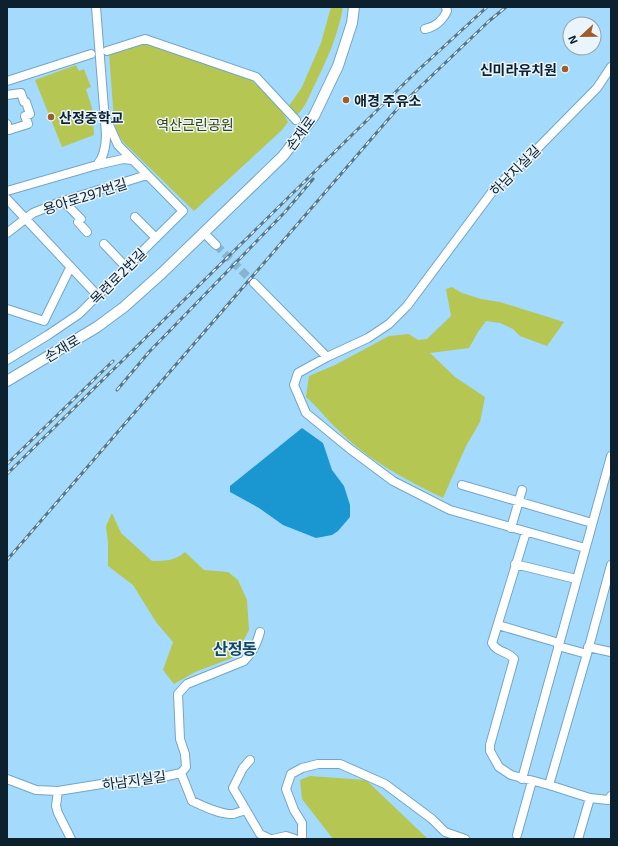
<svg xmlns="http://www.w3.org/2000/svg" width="618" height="846" font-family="'Exo 2','Noto Sans KR',sans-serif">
  <rect width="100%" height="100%" fill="#a4dafb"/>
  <path fill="#b6c652" d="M 331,7 L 343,7 C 338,36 326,62 313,88 C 309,97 305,107 298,114 L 295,115 L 289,106 L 302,87 L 321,43 Z
    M 145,43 L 248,77 L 279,105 L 288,122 L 282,130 L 194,211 L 123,142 L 116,130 L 114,121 L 109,53 Z
    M 76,65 L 79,71 L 84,69 L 91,87 L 86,89 L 92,108 L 94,135 L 62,147 L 35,80 Z
    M 452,287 L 462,293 L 481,299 L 500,302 L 564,322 L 547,346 L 520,336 L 513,329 L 500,323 L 486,321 L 478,332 L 469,348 L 430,353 L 455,377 L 485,397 L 480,422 L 466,446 L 443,498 C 406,480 368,460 338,430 C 327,420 318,407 306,397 L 309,376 L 335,365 L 389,336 L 409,334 L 418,340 L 427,339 L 451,316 L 446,289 Z
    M 112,513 L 121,533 L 152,561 C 165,561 175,561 185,552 L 204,570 L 228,572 L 238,580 L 247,600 L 249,630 L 239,649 L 232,658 L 195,672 L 174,684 L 163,670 L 173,642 L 156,622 L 133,585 L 108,566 L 108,542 L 106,526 Z
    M 310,776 L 366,780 L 428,839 L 333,839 L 302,799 L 300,780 Z"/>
  <path fill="#1a97d1" d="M 302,428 L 323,443 L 332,470 L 344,486 L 350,505 L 350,517 L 338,531 L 332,535 L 316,538 L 283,525 L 259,508 L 230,492 L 230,486 Z"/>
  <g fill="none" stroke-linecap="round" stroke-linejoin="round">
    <path stroke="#86b5d2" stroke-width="8" stroke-dasharray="8 4" stroke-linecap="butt" d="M 216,245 L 254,283"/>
    <g stroke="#72a6c6" stroke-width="10">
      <path id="minor" d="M 96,7 L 106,134 C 106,144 104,157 97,165
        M 425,29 C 435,27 443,20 447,11 L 446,7
        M 107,51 L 145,39 L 256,77 L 296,120
        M 7,81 L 91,54
        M 7,95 L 21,93 L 24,102 L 26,102 L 30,114 L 25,116 L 28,124 L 9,130 L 7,124
        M 7,191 L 97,165 L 123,159 L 132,160
        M 7,199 L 98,296
        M 63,201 L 81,219 L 78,222 L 87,232
        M 135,217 L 156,238
        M 7,233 L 33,213 L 63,201 L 147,175
        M 204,233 L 216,245
        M 104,244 L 126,267
        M 254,283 L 327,357
        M 7,309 L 44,321
        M 44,321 L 70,268
        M 7,360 L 48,335 L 79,314 L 183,211 L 118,145 L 104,114
        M 462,485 L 592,523
        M 511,528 L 522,490
        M 526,532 L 492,643 C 497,653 508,651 514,659 L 490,745 L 490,751 L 499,767 L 511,775 L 549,785 L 590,798 L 608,800 L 611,796
        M 585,548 L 450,510 L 393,481 L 350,449 L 306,413 L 294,385 L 298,373 L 327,357 L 368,338 L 389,324 L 407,306 L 495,188 L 528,158 L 597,88 L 611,67
        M 515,564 L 576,579
        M 498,625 L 559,643
        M 558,646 L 587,654 L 611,565
        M 588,647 L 611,652
        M 250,760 L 243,768 L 233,788 L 260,834 L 270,839
        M 181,773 L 192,801 C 203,806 221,815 233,814 C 237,813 242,811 246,810
        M 7,779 L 36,790 L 58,791 L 114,782 L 135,783 L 181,773 L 186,767 L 185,754 L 180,739 L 178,694 L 187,684 L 244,661 C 253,652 257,644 260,632
        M 522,779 L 611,456
        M 549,785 L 587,654
        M 58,791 L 56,806 L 58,813 L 71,839
        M 517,835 L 532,781
        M 273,839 L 286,836 L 295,839
        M 302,839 L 302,823 L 294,810 L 286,789 L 291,774 L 302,768 L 318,764 L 340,764 L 385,784 L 432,819 L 445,832 L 465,839
        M 578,839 L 590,798"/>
    </g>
    <g stroke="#72a6c6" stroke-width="12">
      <path id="major" d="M 7,381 L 97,327 L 124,307 L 162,273 L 283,156 L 314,116 L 338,66 L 352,23 L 354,7"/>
    </g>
    <use href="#minor" stroke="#fff" stroke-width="8"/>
    <use href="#major" stroke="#fff" stroke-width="10"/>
    <g stroke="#53778d" stroke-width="3">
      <path id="rail" d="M 117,390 L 149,352 L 285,212 L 313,179
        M 7,464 L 113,361
        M 7,474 L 415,73 L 487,7
        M 7,560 L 398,108 L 489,21 L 506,7"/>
    </g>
    <use href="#rail" stroke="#eaf4fb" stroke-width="1.5" stroke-dasharray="4.5" stroke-linecap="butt"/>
  </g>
  <g fill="#9e5c28" stroke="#eaf4fb" stroke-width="1.5">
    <circle cx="565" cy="69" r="4"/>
    <circle cx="346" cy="100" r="4"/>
    <circle cx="51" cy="117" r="4"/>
  </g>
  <g text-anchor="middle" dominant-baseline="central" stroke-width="3" stroke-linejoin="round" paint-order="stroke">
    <g font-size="14" font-weight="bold" fill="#0c212d" stroke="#eaf4fb" text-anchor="start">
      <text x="557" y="69" text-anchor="end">신미라유치원</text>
      <text x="354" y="100">애경 주유소</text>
      <text x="59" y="117">산정중학교</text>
    </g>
    <g font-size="14" fill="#3b4106" stroke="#eaf4fb">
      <text x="195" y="124">역산근린공원</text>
    </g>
    <g font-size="14" fill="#0c212d" stroke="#eaf4fb">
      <text transform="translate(300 133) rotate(-54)">손재로</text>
      <text transform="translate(515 170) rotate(-45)">하남지실길</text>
      <text transform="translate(85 196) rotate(-18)">용아로297번길</text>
      <text transform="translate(118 276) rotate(-45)">목련로2번길</text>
      <text transform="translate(62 348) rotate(-31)">손재로</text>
      <text transform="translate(134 780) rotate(-8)">하남지실길</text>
    </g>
    <g font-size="16" font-weight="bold" fill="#104762" stroke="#eaf4fb">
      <text x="235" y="648">산정동</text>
    </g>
  </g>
  <rect width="618" height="846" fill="none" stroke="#0c212d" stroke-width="16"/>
  <g transform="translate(582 36) rotate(248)"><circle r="19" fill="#eaf4fb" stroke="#91a0a9"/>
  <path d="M0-3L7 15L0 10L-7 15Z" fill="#9e5c28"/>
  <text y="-6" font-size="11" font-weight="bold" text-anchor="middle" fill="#0c212d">N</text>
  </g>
</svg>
